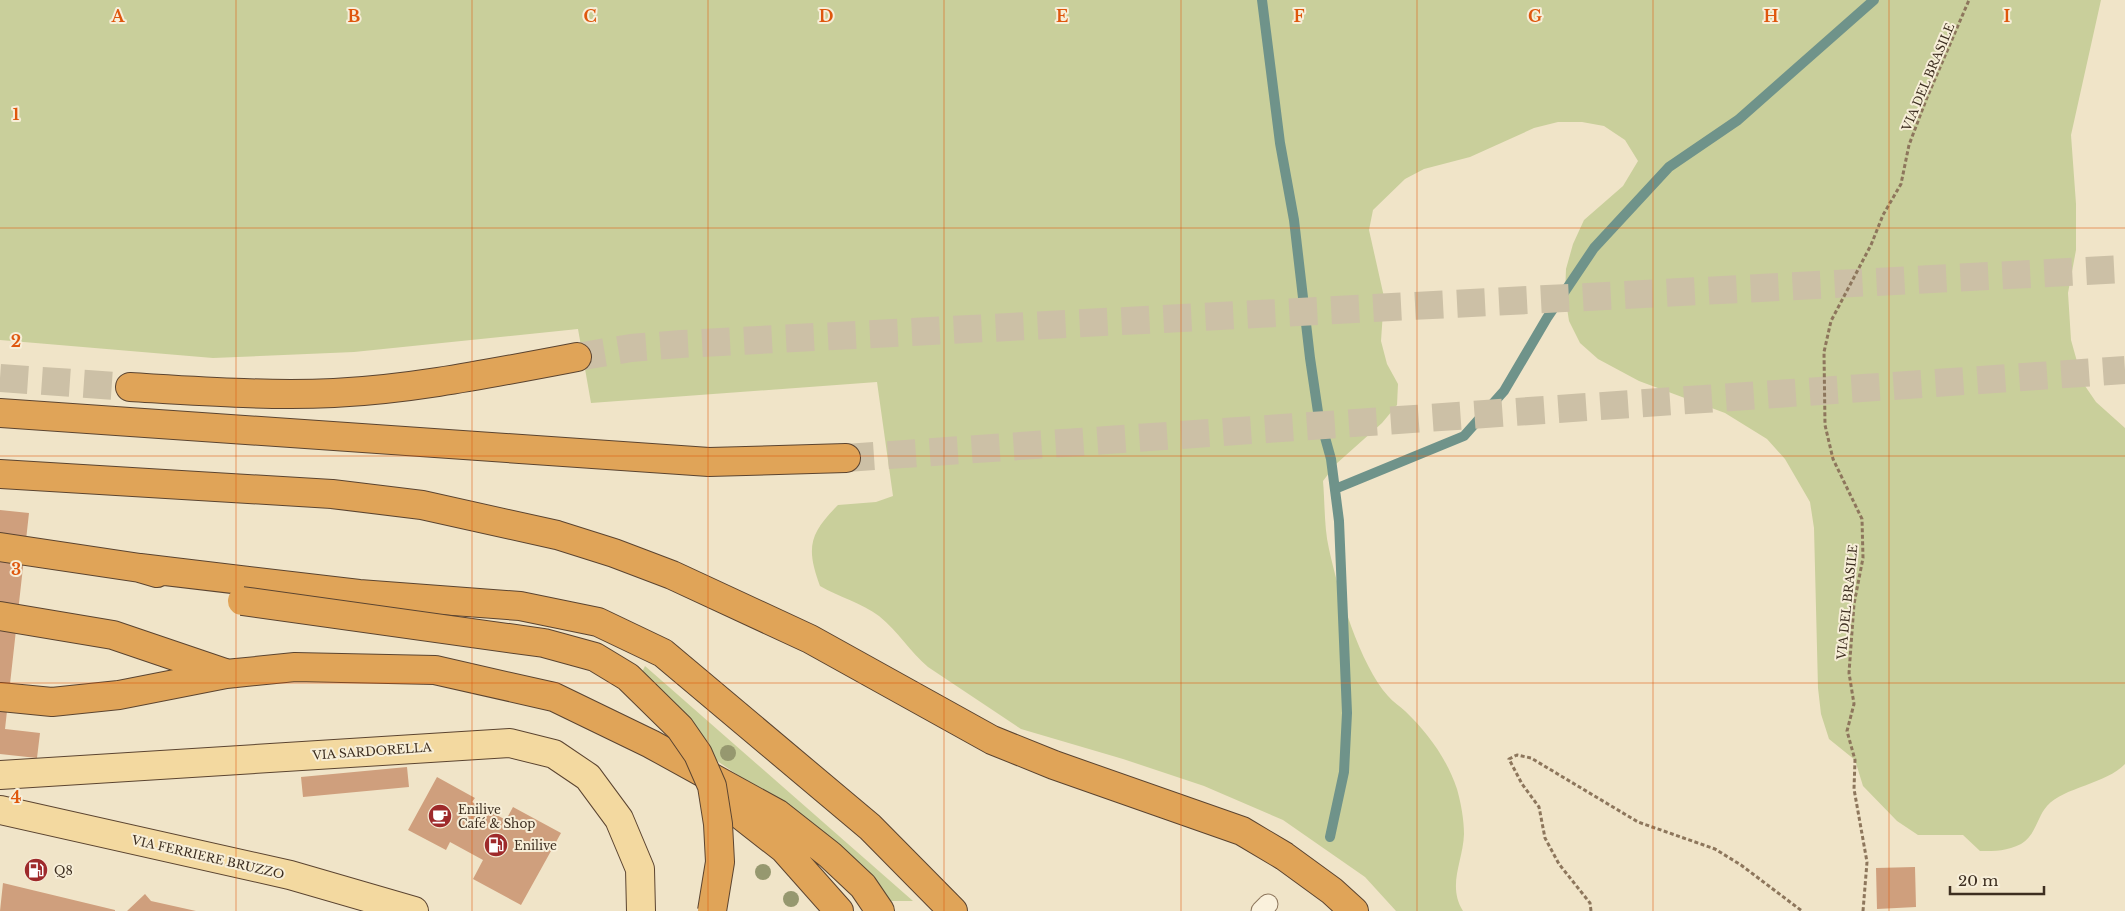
<svg xmlns="http://www.w3.org/2000/svg" width="2125" height="911" font-family="'Libre Baskerville',serif">
  <rect width="100%" height="100%" fill="#f0e4c8"/>
  <path fill="#c9cf9b" d="M 0,0 L 2101,0 L 2071,135 L 2076,204 L 2076,250 L 2068,293 L 2071,340 L 2083,383 L 2096,402 L 2125,428 L 2125,764 C 2106,784 2064,787 2047,806 C 2037,817 2036,835 2021,844 C 2007,851 1996,851 1980,851 L 1963,835 L 1918,835 L 1897,821 L 1863,786 L 1855,760 L 1829,739 L 1821,714 L 1818,688 L 1814,528 L 1810,502 L 1785,459 L 1767,439 L 1725,413 L 1639,381 L 1598,359 L 1580,343 L 1569,321 L 1565,295 L 1566,269 L 1573,244 L 1584,220 L 1623,186 L 1638,161 L 1625,140 L 1604,126 L 1582,122 L 1558,122 L 1534,128 L 1470,157 L 1424,169 L 1405,179 L 1373,210 L 1369,230 L 1384,297 L 1381,341 L 1387,364 L 1398,384 L 1397,405 L 1382,423 L 1336,464 L 1323,481 C 1325,503 1324,528 1329,549 C 1338,591 1360,665 1388,696 C 1393,702 1400,706 1405,711 C 1428,733 1447,759 1457,789 C 1461,803 1464,820 1464,834 C 1463,862 1447,885 1463,911 L 1396,911 L 1365,877 L 1283,820 L 1204,786 L 1123,759 L 1021,729 L 928,667 C 910,652 898,631 879,616 C 862,603 839,597 820,586 C 806,548 809,534 838,505 L 876,502 L 893,496 L 877,382 L 591,403 L 578,329 L 354,352 L 213,358 L 0,340 Z
    M 645,666 L 913,901 L 889,901 L 806,822 L 710,756 L 641,674 Z"/>
  <g fill="none" stroke-linecap="round" stroke-linejoin="round">
    <path stroke="#6f938a" stroke-width="10" d="M 1262,0 L 1280,143 L 1294,220 L 1310,358 L 1318,412 L 1331,459 L 1339,521 L 1347,713 L 1344,772 L 1330,837
      M 1335,489 L 1464,436 L 1504,391 L 1547,318 L 1594,248 L 1669,167 L 1738,120 L 1874,0"/>
  </g>
  <path fill="#cf9f7d" d="M 0,510 L 29,513 L 5,729 L 40,733 L 37,758 L 0,754 Z
    M 407,767 L 409,787 L 303,797 L 301,777 Z
    M 437,777 L 475,798 L 472,802 L 506,820 L 513,807 L 561,833 L 521,905 L 473,879 L 483,860 L 450,842 L 446,850 L 408,830 Z
    M 1915,867 L 1916,907 L 1877,909 L 1876,868 Z
    M 3,883 L 115,910 L 115,911 L 0,911 Z
    M 145,894 L 151,901 L 196,911 L 127,911 Z"/>
  <g fill="none" stroke-linecap="round" stroke-linejoin="round">
    <path stroke="#ccc0a6" stroke-width="28" stroke-dasharray="28 14" stroke-linecap="butt" d="M 577,357 L 631,348 L 681,344 L 2125,269
      M 0,378 L 130,387
      M 846,458 L 2125,370"/>
    <g stroke="#8d765c" stroke-width="21">
      <path id="lane" d="M 1261,911 L 1268,904"/>
    </g>
    <g stroke="#5b4430" stroke-width="30">
      <path id="primary" d="M 0,775 L 510,743 L 554,754 L 588,777 L 619,819 L 640,869 L 641,911
        M 0,810 L 290,875 L 414,911"/>
    </g>
    <g stroke="#5b4430" stroke-width="30">
      <path id="highway" d="M 130,387 C 198,391 266,396 334,393 C 416,389 496,372 577,357
        M 0,413 L 709,462 L 846,458
        M 0,474 L 332,494 L 422,505 L 557,535 L 614,553 L 672,575 L 810,639 L 992,740 L 1054,765 L 1242,831 L 1284,856 L 1332,891 L 1354,911
        M 0,547 L 140,568 L 157,573
        M 140,568 L 359,594 L 520,606 L 598,622 L 663,653 L 870,827 L 953,911
        M 0,616 L 113,635 L 225,673
        M 0,697 L 52,702 L 119,695 L 226,674 L 295,667 L 435,670 L 554,697 L 651,744 L 778,814 L 830,855 L 863,886 L 880,911
        M 715,795 L 784,849 L 839,911"/>
    </g>
    <path stroke="#8d765c" stroke-width="3" stroke-dasharray="4 2.5" stroke-linecap="butt" d="M 1591,911 L 1590,903 L 1559,864 L 1545,838 L 1539,807 L 1522,784 L 1509,759 L 1517,755 L 1531,758 L 1638,822 L 1715,849 L 1741,865 L 1802,911
      M 1863,911 L 1867,862 L 1854,789 L 1855,760 L 1847,731 L 1854,704 L 1849,673 L 1854,604 L 1863,558 L 1862,519 L 1833,459 L 1825,425 L 1824,352 L 1831,321 L 1871,245 L 1883,215 L 1901,184 L 1909,145 L 1926,100 L 1969,0"/>
    <use href="#lane" stroke="#faf1dc" stroke-width="19"/>
    <use href="#primary" stroke="#f3d9a0" stroke-width="28"/>
    <use href="#highway" stroke="#e0a458" stroke-width="28"/>
    <g stroke="#5b4430" stroke-width="30" stroke-linecap="butt">
      <path id="highway-bridge" d="M 242,601 L 544,643 L 595,657 L 628,677 L 680,728 L 698,754 L 712,786 L 718,824 L 720,862 L 712,911"/>
    </g>
    <use href="#highway-bridge" stroke="#e0a458" stroke-width="28"/>
  </g>
  <g fill="#96986f">
    <circle cx="728" cy="753" r="8"/>
    <circle cx="763" cy="872" r="8"/>
    <circle cx="791" cy="899" r="8"/>
  </g>
  <path fill="none" stroke="#df570d" stroke-width="1" stroke-opacity="0.55" d="M 236,0 L 236,911M 472,0 L 472,911M 708,0 L 708,911M 944,0 L 944,911M 1181,0 L 1181,911M 1417,0 L 1417,911M 1653,0 L 1653,911M 1889,0 L 1889,911M 0,228 L 2125,228M 0,456 L 2125,456M 0,683 L 2125,683"/>
  <defs>
    <g id="cafe-disc" transform="scale(1.25)"><circle r="9.5" fill="#9e2a2b" stroke="#f7eed8"/><path d="M-5.5-4.5H6V0H3Q3 3.5 0 3.5H-2.5Q-5.5 3.5-5.5 0ZM3-3.2v2h1.7v-2ZM-6 4.5H4V6H-6Z" fill="#fff"/></g>
    <g id="fuel-disc" transform="scale(1.25)"><circle r="9.5" fill="#9e2a2b" stroke="#f7eed8"/><path d="M-5.5-6h7V0h2V4h1.3V-2.5L3-4.5l.8-.8L6-3V5H2.5V1h-1V6h-7ZM-4.2-4.7v3.2H.2V-4.7Z" fill="#fff"/></g>
  </defs>
  <g fill-rule="evenodd">
    <use href="#cafe-disc" x="440" y="816"/>
    <use href="#fuel-disc" x="496" y="845"/>
    <use href="#fuel-disc" x="36" y="870"/>
  </g>
  <g text-anchor="middle" dominant-baseline="central" stroke-width="4" stroke-linejoin="round" paint-order="stroke">
    <g font-size="12" fill="#3d2e20" stroke="#f7eed8">
      <text transform="translate(1928 77) rotate(-67)">VIA DEL BRASILE</text>
      <text transform="translate(1847 602) rotate(-84)">VIA DEL BRASILE</text>
      <text transform="translate(372 751) rotate(-4)">VIA SARDORELLA</text>
      <text transform="translate(208 857) rotate(13)">VIA FERRIERE BRUZZO</text>
    </g>
    <g font-size="12" fill="#3d2e20" stroke="#f7eed8" text-anchor="start">
      <text x="458" y="809">Enilive<tspan x="458" dy="14">Café &amp; Shop</tspan></text>
      <text x="514" y="845">Enilive</text>
      <text x="54" y="870">Q8</text>
    </g>
  </g>
  <g font-size="16" text-anchor="middle" font-weight="bold" fill="#df570d" stroke="#f7eed8" stroke-width="4" stroke-linejoin="round" paint-order="stroke">
    <text x="118" y="22">A</text>
    <text x="354" y="22">B</text>
    <text x="590" y="22">C</text>
    <text x="826" y="22">D</text>
    <text x="1062" y="22">E</text>
    <text x="1299" y="22">F</text>
    <text x="1535" y="22">G</text>
    <text x="1771" y="22">H</text>
    <text x="2007" y="22">I</text>
    <text x="16" y="120">1</text>
    <text x="16" y="347">2</text>
    <text x="16" y="575">3</text>
    <text x="16" y="803">4</text>
  </g>
  <path d="M1950 886v8h94v-8" fill="none" stroke="#3d2e20" stroke-width="2.5"/>
  <text x="1958" y="886" font-size="15" fill="#3d2e20" stroke="#f7eed8" stroke-width="4" paint-order="stroke">20 m</text>
</svg>
